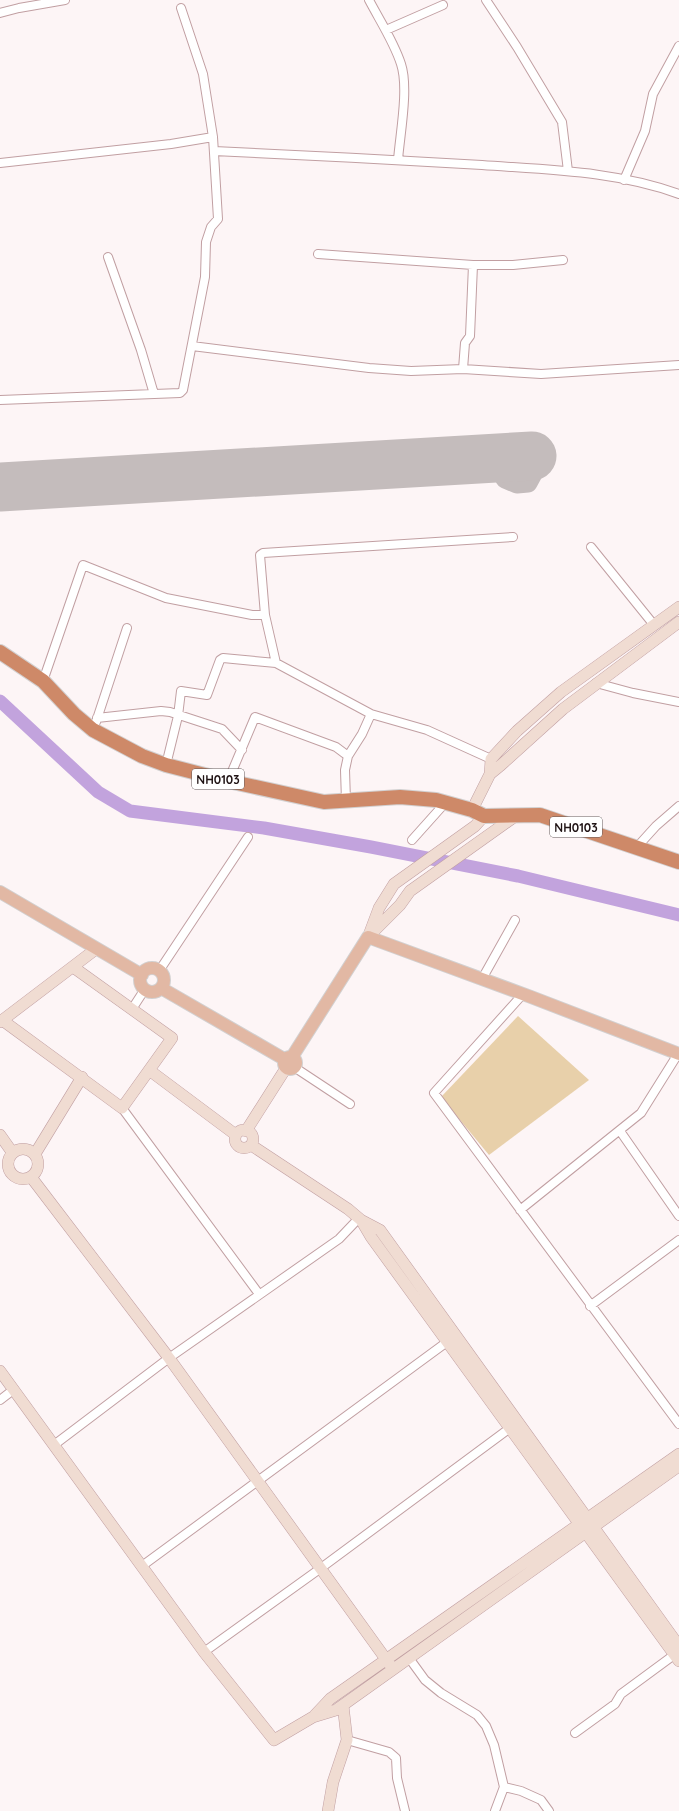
<svg xmlns="http://www.w3.org/2000/svg" width="679" height="1811" font-family="Quicksand,sans-serif">
  <rect width="100%" height="100%" fill="#fdf5f6"/>
  <path fill="#e8d0aa" d="M 518,1016 L 589,1080 L 489,1155 L 441,1097 Z"/>
  <g fill="none" stroke-linecap="round" stroke-linejoin="round">
    <path stroke="#c2a3dd" stroke-width="13" d="M 0,701 L 98,792 L 130,811 L 264,828 L 371,847 L 518,876 L 679,915"/>
    <path stroke="#c4bcbc" stroke-width="19" d="M 499,458 L 500,470 L 505,479 L 517,484 L 528,483 L 534,472 L 532,456"/>
    <path stroke="#c4bcbc" stroke-width="49" d="M 0,487 L 532,456"/>
    <g stroke="#c19fa2" stroke-width="10">
      <path id="street" d="M 369,0 C 380,21 394,42 401,64 C 409,88 400,134 398,160
        M 486,0 L 517,47 L 562,122 L 568,171
        M 0,13 L 19,8 L 65,0
        M 386,30 L 443,5
        M 214,151 C 303,155 393,160 482,165 C 549,170 616,171 679,194
        M 0,163 L 171,144 L 213,137
        M 624,180 L 645,131 L 653,94 L 679,46
        M 318,254 L 473,265 L 513,265 L 563,260
        M 108,257 L 141,350 L 154,394
        M 192,346 L 369,368 L 411,371 L 463,369 L 541,374 L 679,365
        M 463,369 L 465,343 L 470,336 L 473,265
        M 0,400 L 180,393 L 183,390 L 205,277 L 206,242 L 211,227 L 218,219 L 213,137 L 203,74 L 181,8
        M 591,547 L 654,625
        M 43,681 L 83,565 L 166,598 L 252,615 L 265,615
        M 596,683 L 633,693 L 679,702
        M 371,714 L 427,730 L 491,759
        M 97,718 L 161,711 L 170,712 L 222,729 L 242,750
        M 96,722 L 127,628
        M 166,765 L 178,716 L 181,691 L 207,695 L 220,660 L 223,658 L 276,663
        M 228,781 L 255,717 L 336,747 L 348,756
        M 346,801 L 345,770 L 348,756 L 362,734 L 371,714 L 276,663 L 265,615 L 260,555 L 263,553 L 513,537
        M 412,840 L 446,802
        M 637,847 L 656,826 L 679,806
        M 159,971 L 248,837
        M 482,979 L 515,920
        M 523,994 L 434,1093 L 679,1424
        M 132,1009 L 145,989
        M 294,1067 L 350,1104
        M 122,1108 L 259,1294
        M 620,1131 L 679,1216
        M 520,1210 L 641,1113 L 678,1054
        M 590,1306 L 679,1240
        M 0,1400 L 13,1390
        M 54,1445 L 169,1358 L 339,1239 L 359,1218
        M 142,1566 L 451,1339
        M 204,1652 L 321,1568 L 514,1425
        M 409,1658 L 425,1680 L 441,1693 L 477,1715 L 486,1726 L 494,1745 L 504,1787 L 495,1811
        M 575,1733 L 615,1704 L 621,1694 L 678,1652
        M 347,1740 L 389,1752 L 396,1758 L 397,1778 L 405,1811
        M 504,1787 L 521,1791 L 541,1800 L 549,1811"/>
    </g>
    <g stroke="#c19fa2" stroke-width="12">
      <path id="secondary" d="M 490,774 L 501,765 L 563,709 L 679,622
        M 472,810 L 490,774 L 491,759 L 517,731 L 561,692 L 679,607
        M 370,932 L 379,908 L 394,884 L 475,826 L 484,816
        M 368,937 L 400,905 L 410,891 L 514,817
        M 2,1020 L 122,1108 L 172,1038 L 73,967
        M 0,1022 L 96,949
        M 149,1070 L 236,1135
        M235 1139a9 9 0 1 1 18 0a9 9 0 1 1-18 0Z
        M 246,1131 L 286,1068
        M 0,1135 L 12,1152
        M 251,1145 L 348,1209 L 361,1220 L 380,1230 L 679,1646
        M8 1164a15 15 0 1 1 30 0a15 15 0 1 1-30 0Z
        M 35,1154 L 82,1077
        M 31,1177 L 169,1358 L 393,1669
        M 361,1220 L 371,1237 L 679,1661
        M 0,1371 L 204,1652 L 274,1740 L 313,1717 L 336,1710 L 679,1466
        M 315,1715 L 330,1699 L 679,1454
        M 328,1811 L 333,1782 L 347,1740 L 343,1705"/>
    </g>
    <g stroke="#d2d0d0" stroke-width="14">
      <path id="primary" d="M 0,892 L 142,975
        M140 980a12 12 0 1 1 24 0a12 12 0 1 1-24 0Z
        M 161,988 L 284,1059
        M284 1063a6 6 0 1 1 12 0a6 6 0 1 1-12 0Z
        M 292,1057 L 368,937 L 531,997 L 679,1054"/>
    </g>
    <g stroke="#d2d0d0" stroke-width="16">
      <path id="highway" d="M 0,652 L 43,681 L 74,714 L 93,730 L 142,756 L 166,765 L 228,781 L 324,802 L 400,797 L 436,800 L 472,810 L 484,816 L 540,815 L 679,862"/>
    </g>
    <use href="#street" stroke="#fff" stroke-width="8"/>
    <use href="#secondary" stroke="#f0dcd2" stroke-width="11"/>
    <use href="#primary" stroke="#e2b8a4" stroke-width="12"/>
    <use href="#highway" stroke="#ce8968" stroke-width="14"/>
  </g>
  <g text-anchor="middle" dominant-baseline="central" stroke-width="3" stroke-linejoin="round" paint-order="stroke">
    <g fill="#fff" stroke="#635a5b" stroke-width="1">
      <rect x="192" y="769" width="52" height="20" rx="3"/>
      <rect x="550" y="817" width="52" height="20" rx="3"/>
    </g>
    <g font-size="12" font-weight="bold" fill="#201415">
      <text x="218" y="779">NH0103</text>
      <text x="576" y="827">NH0103</text>
    </g>
  </g>
</svg>
